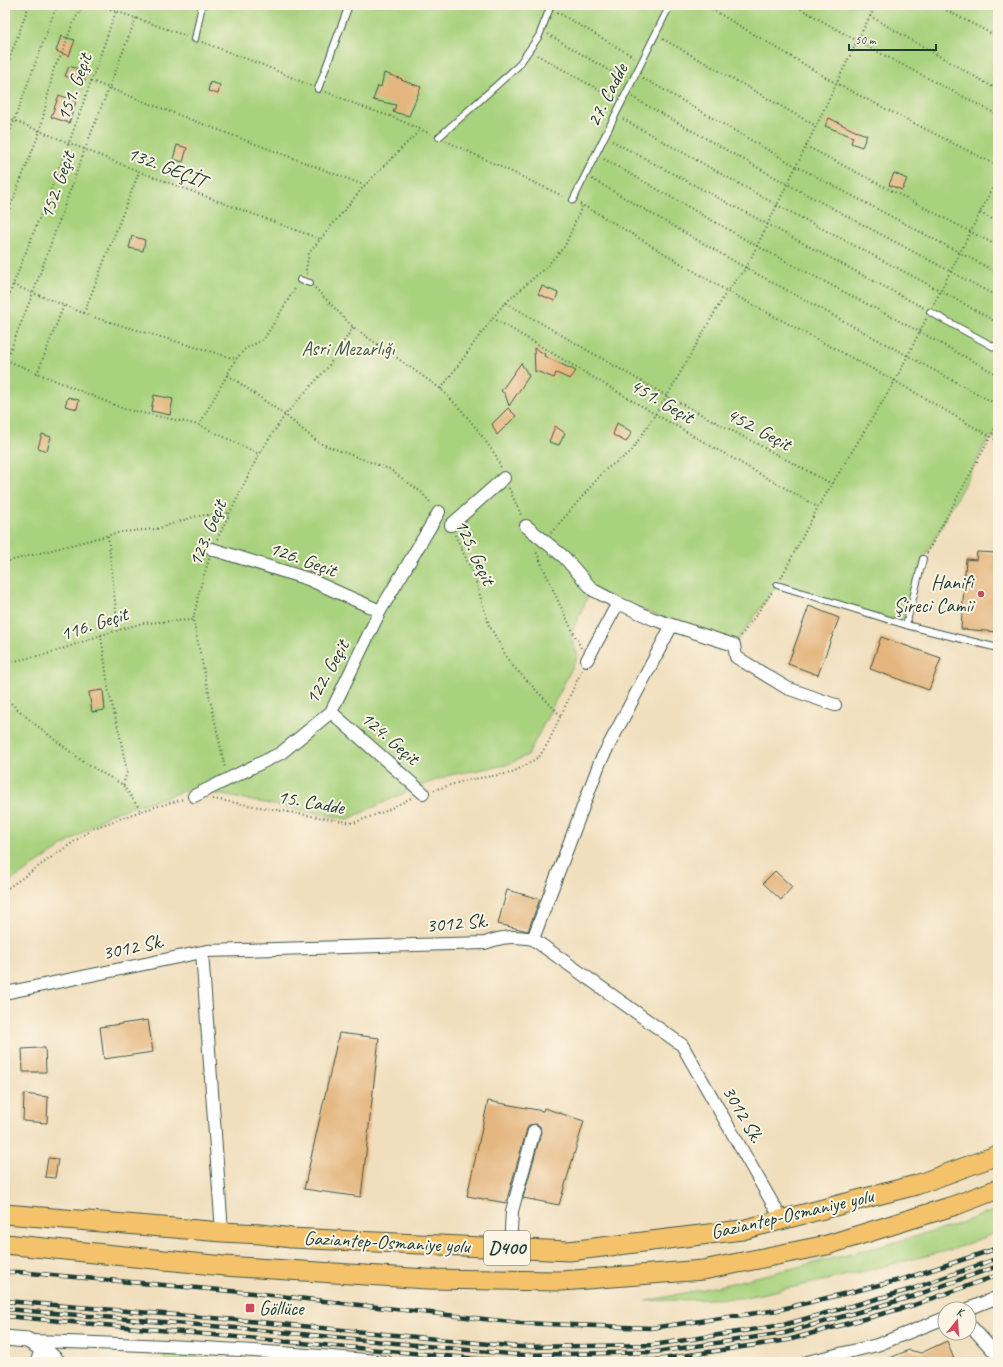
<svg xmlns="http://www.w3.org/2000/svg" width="1003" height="1367" font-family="Caveat,sans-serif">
  <rect width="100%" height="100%" fill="#fcf5e5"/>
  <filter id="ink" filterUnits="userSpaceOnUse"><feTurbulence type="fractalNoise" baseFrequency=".025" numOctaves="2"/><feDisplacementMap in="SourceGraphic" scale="8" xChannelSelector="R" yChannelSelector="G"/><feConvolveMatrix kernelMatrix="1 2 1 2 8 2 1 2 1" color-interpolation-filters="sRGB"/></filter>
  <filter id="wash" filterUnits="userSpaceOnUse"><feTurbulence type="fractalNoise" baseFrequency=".012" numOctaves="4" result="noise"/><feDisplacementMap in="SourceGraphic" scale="16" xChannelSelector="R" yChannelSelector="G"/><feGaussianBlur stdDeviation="0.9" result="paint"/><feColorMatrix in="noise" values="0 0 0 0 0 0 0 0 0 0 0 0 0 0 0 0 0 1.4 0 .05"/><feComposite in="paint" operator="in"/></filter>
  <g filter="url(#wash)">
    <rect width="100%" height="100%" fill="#f0debc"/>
    <path fill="#a9d27e" stroke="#648859" d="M 5,5 L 998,5 L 998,441 L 990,436 L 921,564 L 903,623 L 777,585 L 734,645 L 591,590 L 570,635 L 578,656 L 528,755 L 506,765 L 450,775 L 417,787 L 348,819 L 191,789 L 110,814 L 5,885 Z
      M 998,1209 L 998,1232 L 954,1249 L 827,1280 L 741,1298 L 646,1301 L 728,1284 L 863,1251 L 950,1227 Z
      M 164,1354 L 249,1362 L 165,1362 Z"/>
    <g id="blocks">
      <path fill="#e4b67f" d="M 61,36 L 75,40 L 69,56 L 56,51 Z
        M 69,66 L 87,72 L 84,82 L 65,76 Z
        M 384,73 L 402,79 L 401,80 L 421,87 L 409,116 L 393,112 L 396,105 L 373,100 L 378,86 L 381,87 Z
        M 210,82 L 220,85 L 218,94 L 208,91 Z
        M 59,95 L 76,101 L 69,123 L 51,117 Z
        M 829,118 L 855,131 L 867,135 L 862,147 L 851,143 L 853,137 L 825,126 Z
        M 177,145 L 187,148 L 183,162 L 173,159 Z
        M 894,173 L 907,179 L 902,190 L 889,185 Z
        M 132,236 L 145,240 L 143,251 L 129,248 Z
        M 542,286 L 558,293 L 555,301 L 538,294 Z
        M 534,348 L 545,354 L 544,356 L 576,371 L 570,379 L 556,373 L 554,378 L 536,371 L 535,372 Z
        M 521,363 L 529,376 L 509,406 L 505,394 L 501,391 Z
        M 154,395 L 173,399 L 170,415 L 151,411 Z
        M 68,397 L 79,400 L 77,409 L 65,406 Z
        M 508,408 L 516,416 L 497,435 L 492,424 Z
        M 617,423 L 632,432 L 626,442 L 613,435 Z
        M 555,426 L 565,433 L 559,445 L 549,442 Z
        M 42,434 L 51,437 L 47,451 L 38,448 Z
        M 977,552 L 998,553 L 998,632 L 961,629 L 966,559 L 976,560 Z
        M 809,606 L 839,618 L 818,675 L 788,664 Z
        M 881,637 L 941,658 L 929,690 L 870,669 Z
        M 103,690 L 105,710 L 92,712 L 89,692 Z
        M 775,871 L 792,887 L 781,900 L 763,883 Z
        M 507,890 L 540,899 L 528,931 L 498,924 Z
        M 148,1020 L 153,1052 L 104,1059 L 100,1027 Z
        M 339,1033 L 379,1038 L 361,1197 L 304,1189 Z
        M 39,1048 L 45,1048 L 46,1072 L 23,1072 L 22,1049 Z
        M 24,1094 L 48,1097 L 47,1123 L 23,1121 Z
        M 488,1101 L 543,1111 L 544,1108 L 584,1121 L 559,1205 L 523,1198 L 541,1133 L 540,1126 L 536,1124 L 529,1125 L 527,1129 L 506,1203 L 467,1196 Z
        M 48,1158 L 58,1159 L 55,1178 L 45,1177 Z
        M 947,1341 L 955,1362 L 880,1362 L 909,1350 L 921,1353 Z"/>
    </g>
  </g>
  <g filter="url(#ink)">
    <use href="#blocks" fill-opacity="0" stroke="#3e5548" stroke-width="1"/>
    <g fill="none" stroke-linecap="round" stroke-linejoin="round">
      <g stroke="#3e5548" stroke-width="8">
        <path id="service" d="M 195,39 L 202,5
          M 318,89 L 349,5
          M 439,137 L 518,66 L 539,36 L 551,5
          M 573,200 L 670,5
          M 300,280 L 310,283
          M 930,312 L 998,349
          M 777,585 L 906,625 L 923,559
          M 906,625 L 998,648"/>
      </g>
      <g stroke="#3e5548" stroke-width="14">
        <path id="minor" d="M 451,525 L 504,478
          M 526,526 L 564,557 L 593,590 L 618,603 L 653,619 L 734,645 L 736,657 L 787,688 L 835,705
          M 212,549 L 308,579 L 380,611
          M 587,660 L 618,603
          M 331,712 L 423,793
          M 194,796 L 281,753 L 331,712 L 380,611 L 439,512
          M 533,939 L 600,762 L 672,625
          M 202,952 L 222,1232
          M 5,993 L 207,951 L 485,943 C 503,936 514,936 533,939 L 682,1045 L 782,1220
          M 510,1248 L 512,1211 L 534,1131
          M 968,1309 L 998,1297
          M 969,1324 L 998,1356
          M 28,1341 C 148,1344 268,1350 387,1362
          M 37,1362 L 41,1348
          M 807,1362 L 877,1345 L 945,1318"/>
      </g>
      <g stroke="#3e5548" stroke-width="17">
        <path id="tertiary" d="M 5,1338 L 27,1340 L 45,1350 L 58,1362"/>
      </g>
      <g stroke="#3e5548" stroke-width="21">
        <path id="trunk" d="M 5,1214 L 222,1232 L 261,1234 L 291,1238 L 569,1251 L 742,1230 L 916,1185 L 998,1155
          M 5,1244 L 224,1266 L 427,1279 L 561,1281 L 703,1270 L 827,1245 L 956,1205 L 998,1189"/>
      </g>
      <path stroke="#3e5548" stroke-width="2" stroke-dasharray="1 3" stroke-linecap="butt" d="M 99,5 L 186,36
        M 705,5 L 837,84 L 998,166
        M 794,5 L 857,41 L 998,115
        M 936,5 L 998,37
        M 989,5 L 998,10
        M 557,12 L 634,57
        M 870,16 L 998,90
        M 548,34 L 623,79
        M 663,39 L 816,126
        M 202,42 L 268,67 L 311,86
        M 537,55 L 615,99
        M 5,71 L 29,5
        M 643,78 L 796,166 L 998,273
        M 91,81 L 171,112 L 364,185
        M 326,92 L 368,109 L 390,116 L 431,134
        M 632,97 L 787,184 L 998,297
        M 5,117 L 143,173 L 320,239
        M 623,119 L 777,205 L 941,291 L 998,323
        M 446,141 L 565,197
        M 612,141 L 924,308
        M 5,145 L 57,5
        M 806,146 L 998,246
        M 604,159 L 757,246 L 920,332 L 998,375
        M 592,179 L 746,268 L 998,405
        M 580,204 L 597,213 L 727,291 L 895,381 L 998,441
        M 980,213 L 998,222
        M 5,220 L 40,131 L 54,68 L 62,54 L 72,25 L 83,5
        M 307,274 L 306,270 L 309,253 L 365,185 L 420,130
        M 13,285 L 96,318 L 236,359
        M 315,288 L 353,327 L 441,389 L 463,412 L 480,433 L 496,456 L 501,468
        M 506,303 L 667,396 L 832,484
        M 934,304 L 998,177
        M 5,305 L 69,143 L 116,11
        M 84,313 L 139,172
        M 493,318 L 655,414 L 818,507
        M 6,360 L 124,409 L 199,425 L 259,454
        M 5,363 L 33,293 L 85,149 L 136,18
        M 37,374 L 64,305
        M 228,375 L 285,415 L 319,443 L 389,469 L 421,492 L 431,503
        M 441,389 L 480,335 L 503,305 L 545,268 L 565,246 L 582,206
        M 199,425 L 236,359 L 245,349 L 264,339 L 296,287
        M 5,449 L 7,450
        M 509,488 L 521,515
        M 551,533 L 605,470 L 631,452 L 667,396 L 727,291 L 746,268 L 816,126 L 857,41 L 876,5
        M 455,535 L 473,573 L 489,625 L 510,663 L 561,716
        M 108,536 L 118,630
        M 217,539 L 259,454 L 285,415 L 328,367 L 353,327
        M 535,549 L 559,603 L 581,648
        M 927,553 L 998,423
        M 209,559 L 200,588 L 193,620 L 225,768
        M 5,562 L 121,532 L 156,529 L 197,516 L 230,513
        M 781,578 L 818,507 L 895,381 L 926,319
        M 101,635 L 109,693 L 120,736 L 127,772 L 123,785
        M 741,636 L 772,592
        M 5,663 L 51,653 L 101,635 L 143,623 L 193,620
        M 5,698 L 31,721 L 85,763 L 123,785 L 141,811
        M 434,790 L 467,780 L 512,773 L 539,757 L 548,743 L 582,670
        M 213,799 L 353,823 L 386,811 L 411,798
        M 5,890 L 92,829 L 141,811 L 184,799"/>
      <use href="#service" stroke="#fff" stroke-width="6"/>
      <use href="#minor" stroke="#fff" stroke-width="12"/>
      <use href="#tertiary" stroke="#fff" stroke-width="15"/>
      <use href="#trunk" stroke="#f4c26a" stroke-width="19"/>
      <g stroke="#1f3d34" stroke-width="4.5">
        <path id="rail" d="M 5,1272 L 18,1272 L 253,1293 L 520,1323 L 651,1328 L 778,1310 L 904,1279 L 998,1248
          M 5,1301 L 249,1321 L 520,1347 L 653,1345 L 783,1325 L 909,1290 L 998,1258
          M 5,1309 L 248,1329 L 521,1355 L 655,1352 L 785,1333 L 911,1297 L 998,1266
          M 5,1316 L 512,1362
          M 568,1362 L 656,1360 L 788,1340 L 914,1305 L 998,1275"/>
      </g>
      <use href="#rail" stroke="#fcf5e5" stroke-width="3" stroke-dasharray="9" stroke-linecap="butt"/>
    </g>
  </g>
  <g fill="#d1495b" stroke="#fcf5e5" stroke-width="1.5">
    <circle cx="981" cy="594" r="4"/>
    <rect x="245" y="1303" width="10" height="10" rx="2"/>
  </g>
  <g text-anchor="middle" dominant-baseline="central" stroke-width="4" stroke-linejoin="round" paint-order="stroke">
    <rect fill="#fcf5e5" stroke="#617469" stroke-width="1" x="484" y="1231" width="46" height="34" rx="3"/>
    <g font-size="19" font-weight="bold" fill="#1f3d34">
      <text x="507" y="1248">D400</text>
    </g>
    <g font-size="20" fill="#1f3d34" stroke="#fcf5e5">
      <text transform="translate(74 87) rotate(-70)">151. Geçit</text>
      <text transform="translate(607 95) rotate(-63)">27. Cadde</text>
      <text transform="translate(167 167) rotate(21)">132. GEÇİT</text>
      <text transform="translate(57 185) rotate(-70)">152. Geçit</text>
      <text transform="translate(662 401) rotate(30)">451. Geçit</text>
      <text transform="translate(759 429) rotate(28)">452. Geçit</text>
      <text transform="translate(207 533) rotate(-67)">123. Geçit</text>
      <text transform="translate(475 552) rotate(65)">125. Geçit</text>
      <text transform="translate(303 559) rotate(20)">126. Geçit</text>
      <text transform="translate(94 624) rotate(-18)">116. Geçit</text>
      <text transform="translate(327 672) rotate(-61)">122. Geçit</text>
      <text transform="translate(390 738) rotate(41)">124. Geçit</text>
      <text transform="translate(311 802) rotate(10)">15. Cadde</text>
      <text transform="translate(457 923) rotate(-5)">3012 Sk.</text>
      <text transform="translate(133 947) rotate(-12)">3012 Sk.</text>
      <text transform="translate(743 1114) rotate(60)">3012 Sk.</text>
      <text transform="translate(792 1214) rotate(-13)">Gaziantep-Osmaniye yolu</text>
      <text transform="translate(387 1242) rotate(3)">Gaziantep-Osmaniye yolu</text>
    </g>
    <g font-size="20" fill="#3b5b43" stroke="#fcf5e5">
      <text x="348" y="348">Asri Mezarlığı</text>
    </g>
    <g font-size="20" fill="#1f3d34" stroke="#fcf5e5" text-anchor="end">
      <text x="973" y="582">Hanifi<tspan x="973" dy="23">Şireci Camii</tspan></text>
      <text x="259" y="1308" text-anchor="start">Göllüce</text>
    </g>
  </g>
  <rect width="1003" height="1367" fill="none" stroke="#fcf5e5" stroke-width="20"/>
  <g transform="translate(957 1321) rotate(17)"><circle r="19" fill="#fcf5e5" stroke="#a4ab9e"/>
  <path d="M0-3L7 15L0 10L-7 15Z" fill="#d1495b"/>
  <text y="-6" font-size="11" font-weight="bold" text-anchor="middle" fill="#1f3d34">K</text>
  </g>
  <path d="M849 44v6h87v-6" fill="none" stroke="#1f3d34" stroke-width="2"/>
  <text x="855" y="44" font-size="12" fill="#1f3d34" stroke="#fcf5e5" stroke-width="3" paint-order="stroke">50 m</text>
</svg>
